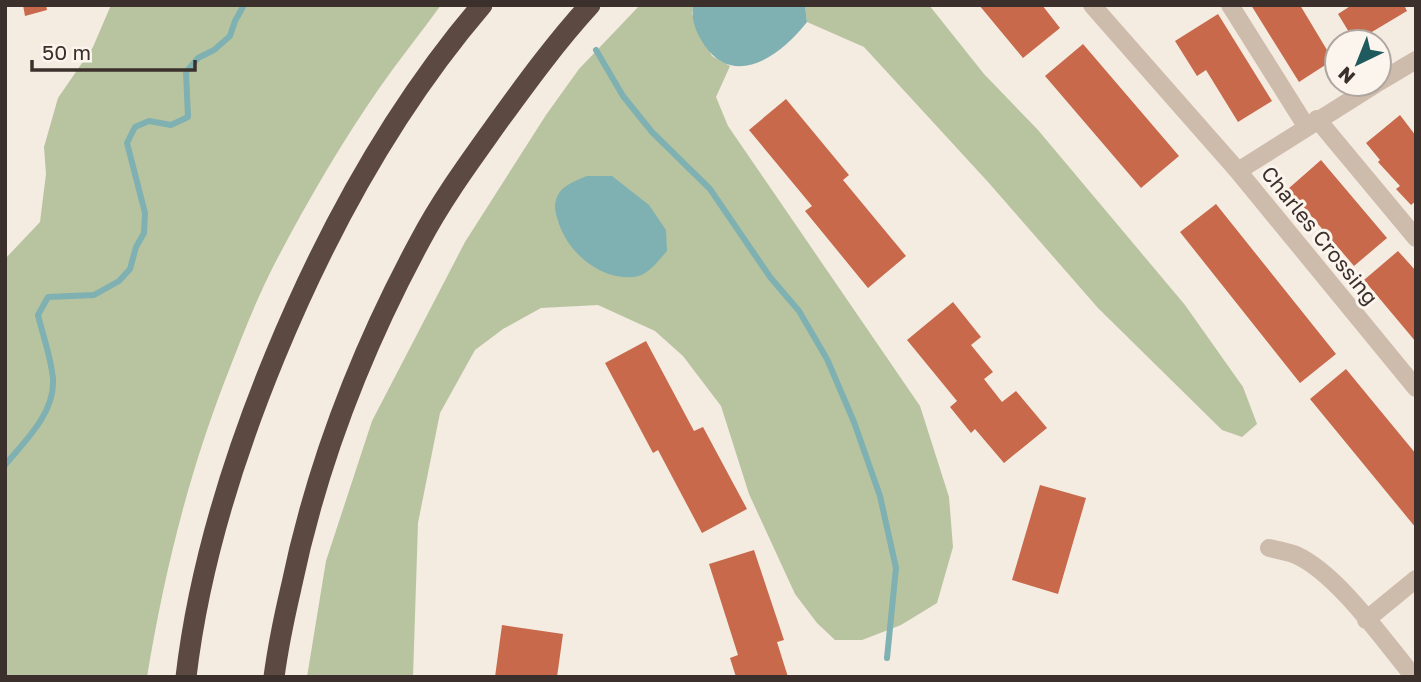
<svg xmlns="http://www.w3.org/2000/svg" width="1421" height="682" font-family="'Golos Text',sans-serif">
  <rect width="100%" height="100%" fill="#f4ebe1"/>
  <path fill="#b8c4a0" d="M 111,5 L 441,5 C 420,34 398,61 378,90 C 340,145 306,204 275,263 C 258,296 244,331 231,365 C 190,468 165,568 147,677 L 5,677 L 5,259 L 40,222 L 46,174 L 44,147 L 58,98 L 93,47 Z
    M 640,5 L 693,5 L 692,14 L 712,56 L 730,66 L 716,97 L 728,126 L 920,406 L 949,497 L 953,547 L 937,603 L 901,625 L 862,640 L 835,640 L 817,623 L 795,594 L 749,494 L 721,406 L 683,356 L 655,331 L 598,305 L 541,308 L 503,329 L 475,350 L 440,413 L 418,523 L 413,677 L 307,677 L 326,561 L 372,421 L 465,242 L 546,115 L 579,69 Z
    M 805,5 L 929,5 L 984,74 L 1038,130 L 1185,305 L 1243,387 L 1257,424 L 1242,437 L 1222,430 L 1098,308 L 988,182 L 864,47 L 807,22 Z"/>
  <path fill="#7fb0b2" d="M 693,5 L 805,5 L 807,22 C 783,53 736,90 705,46 C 696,33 691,21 693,5 Z
    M 587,176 L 612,176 L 649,205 L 666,230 L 667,251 C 658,261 648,276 633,277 C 600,280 569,253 559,224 C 556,214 553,207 557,197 C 562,185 575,181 587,176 Z"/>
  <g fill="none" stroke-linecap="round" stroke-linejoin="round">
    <path stroke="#7fb0b2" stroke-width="6" d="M 596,50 L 623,96 L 652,132 L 710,189 L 770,277 L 799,311 L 827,359 L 854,422 L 880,496 L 896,568 L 887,658
      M 5,465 C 25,441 55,413 53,379 C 51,357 43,336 38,315 L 48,297 L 94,295 L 119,281 L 130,269 L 136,247 L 144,233 L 145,213 L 127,143 L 135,127 L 149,121 L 171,125 L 188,117 L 186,72 L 198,58 L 214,50 L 230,36 L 235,21 L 244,5"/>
  </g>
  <path fill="#c8694b" d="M 23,5 L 46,5 L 47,10 L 25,16 Z
    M 979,5 L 1042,5 L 1060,28 L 1023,58 Z
    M 1251,5 L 1300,5 L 1333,60 L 1299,82 Z
    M 1352,5 L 1404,5 L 1407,11 L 1355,42 L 1338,14 Z
    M 1218,14 L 1272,101 L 1238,122 L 1206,70 L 1197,76 L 1175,41 Z
    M 1083,44 L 1179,156 L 1141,188 L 1045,76 Z
    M 786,99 L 849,175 L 843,180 L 906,256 L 868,288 L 805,211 L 812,206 L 749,130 Z
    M 1400,115 L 1416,136 L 1416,201 L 1411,205 L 1396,189 L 1400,186 L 1378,162 L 1380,160 L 1366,143 Z
    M 1321,160 L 1387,238 L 1354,266 L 1288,189 Z
    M 1216,204 L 1336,354 L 1300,383 L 1180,232 Z
    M 1398,251 L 1416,271 L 1416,342 L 1364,280 Z
    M 953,302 L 981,337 L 971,345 L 993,372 L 984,379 L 1002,402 L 1016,391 L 1047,428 L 1004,463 L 975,429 L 971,433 L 950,407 L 957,401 L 907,340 Z
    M 646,341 L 694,431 L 703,427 L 747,509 L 702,533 L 658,450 L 653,453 L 605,363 Z
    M 1346,369 L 1416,454 L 1416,528 L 1310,399 Z
    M 1040,485 L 1086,498 L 1058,594 L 1012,580 Z
    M 754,550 L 784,640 L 777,642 L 788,677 L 736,677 L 730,658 L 738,655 L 709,564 Z
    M 502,625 L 563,634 L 557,677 L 495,677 Z"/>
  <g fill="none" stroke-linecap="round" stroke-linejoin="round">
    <path stroke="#cdbbac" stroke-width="18" d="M 1092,5 L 1238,171
      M 1230,5 L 1306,126
      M 1379,82 L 1416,60
      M 1376,84 L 1238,171 L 1416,388
      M 1317,119 L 1416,238
      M 1269,548 C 1278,550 1288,552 1296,555 C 1338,574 1384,641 1414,677
      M 1366,620 L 1416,579"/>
    <path stroke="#5c4a42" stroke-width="21" d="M 186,677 C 199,566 233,458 275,356 C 327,230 393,109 482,5
      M 274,677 C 278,647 284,618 291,588 C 316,467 361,350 420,241 C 442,199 471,160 498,122 C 527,82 557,41 590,5"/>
  </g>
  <g text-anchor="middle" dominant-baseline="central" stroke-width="6" stroke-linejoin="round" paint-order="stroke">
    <g font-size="21" fill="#3b302b" stroke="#fbf5ee">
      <text transform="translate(1320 235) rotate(51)">Charles Crossing</text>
    </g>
  </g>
  <rect width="1421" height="682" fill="none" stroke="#3b302b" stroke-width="14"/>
  <g transform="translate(1358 63) rotate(223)"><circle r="33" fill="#fbf5ee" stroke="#aea6a0" stroke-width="2"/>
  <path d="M0-5L12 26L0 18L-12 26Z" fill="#1f5a5e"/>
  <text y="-10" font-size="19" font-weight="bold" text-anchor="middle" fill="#3b302b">N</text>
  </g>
  <path d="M32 60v10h163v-10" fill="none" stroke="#3b302b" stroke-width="3.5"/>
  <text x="42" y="60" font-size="21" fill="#3b302b" stroke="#fbf5ee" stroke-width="5" paint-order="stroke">50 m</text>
</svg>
